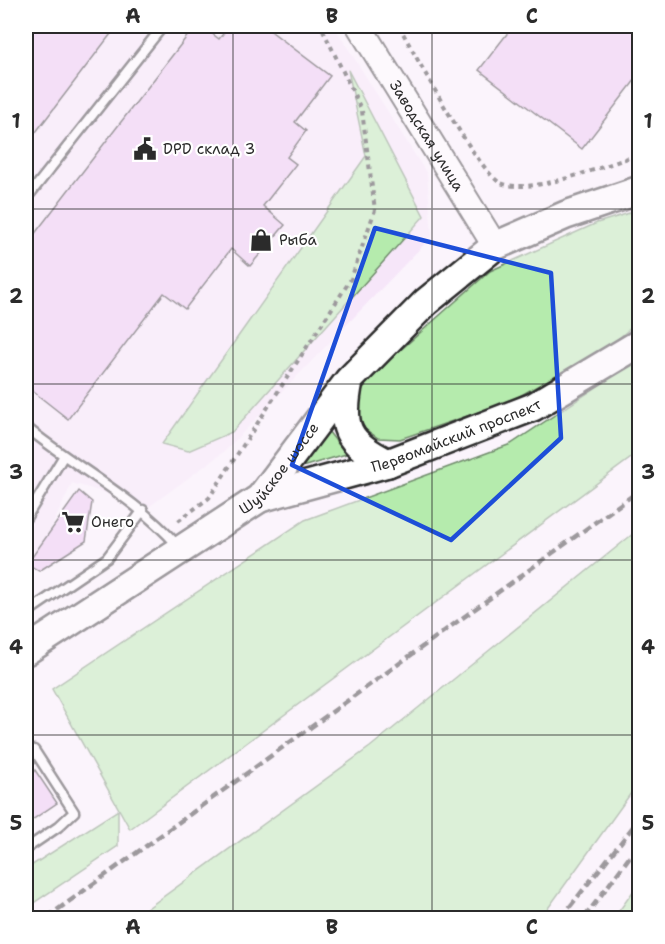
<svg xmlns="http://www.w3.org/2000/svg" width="665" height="944" font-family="'Shantell Sans',sans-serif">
  <rect width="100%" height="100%" fill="#fbf4fc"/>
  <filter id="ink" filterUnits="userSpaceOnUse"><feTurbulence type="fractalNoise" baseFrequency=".0167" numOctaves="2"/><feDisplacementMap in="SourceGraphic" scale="12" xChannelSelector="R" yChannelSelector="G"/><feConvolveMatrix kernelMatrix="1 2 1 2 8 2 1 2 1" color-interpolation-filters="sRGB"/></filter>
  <g filter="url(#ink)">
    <path fill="#f6e6f9" d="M 26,26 L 334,26 L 427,174 L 432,236 L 225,451 L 150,506 L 72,483 L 26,582 Z"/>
    <path fill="#b5ebad" stroke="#708b6c" stroke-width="1.5" d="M 348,70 L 424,216 L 232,432 L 188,451 L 162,444 L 366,156 Z
      M 639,210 L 639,321 L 613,343 L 511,401 L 400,439 L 378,438 L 365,429 L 357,414 L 358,397 L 370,377 L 490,271 L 597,223 Z
      M 639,359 L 639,452 L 130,829 L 52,689 L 305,520 L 511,444 Z
      M 328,431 L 346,454 L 295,469 Z
      M 639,529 L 639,782 L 541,918 L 134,918 L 370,747 Z
      M 118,810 L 118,846 L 26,908 L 26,869 Z
      M 639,883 L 639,918 L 614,918 Z"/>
    <path fill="#ebc6f1" stroke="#2b2b2b" stroke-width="1.5" d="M 26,26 L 117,26 L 26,145 Z
      M 195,26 L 202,26 L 219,39 L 229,26 L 264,26 L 330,76 L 295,122 L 306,131 L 287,157 L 296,164 L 263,206 L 285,225 L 250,266 L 231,249 L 185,309 L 164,293 L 68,419 L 26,386 L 26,245 Z
      M 513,26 L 639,26 L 639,75 L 582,149 L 479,70 Z
      M 79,491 L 92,502 L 86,541 L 39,571 L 27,564 Z
      M 26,761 L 29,761 L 57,803 L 26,824 Z"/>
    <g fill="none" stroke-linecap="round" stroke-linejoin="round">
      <g stroke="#2b2b2b" stroke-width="13">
        <path id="service" d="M 26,199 L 163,26
          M 26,427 C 76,468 135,497 178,546
          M 26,518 L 63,457
          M 26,613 L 107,558 L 143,510
          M 26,755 L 34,750 L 74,812 L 58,827 L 27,848"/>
      </g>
      <g stroke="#2b2b2b" stroke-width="28">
        <g id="secondary">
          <path id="s1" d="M 359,26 L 495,246"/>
        </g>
      </g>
      <g stroke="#2b2b2b" stroke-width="32">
        <g id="primary">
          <path d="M 349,381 C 340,427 345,442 388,463"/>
          <path id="s2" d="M 260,498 L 388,463 L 533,407 L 640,343"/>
          <path id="s3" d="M 26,651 L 260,498 L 349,380 L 426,302 L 495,246 L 566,215 L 640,190"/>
        </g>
      </g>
      <path stroke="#2b2b2b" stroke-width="4" stroke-dasharray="4.5 4.5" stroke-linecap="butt" d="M 399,26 C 414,53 479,174 501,183 C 533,196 608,164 640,154
        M 178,521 L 209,498 L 351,279 L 375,210 L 362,111 L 322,28 L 318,26"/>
      <use href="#service" stroke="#fff" stroke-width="8"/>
      <use href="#secondary" stroke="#fff" stroke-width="24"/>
      <use href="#primary" stroke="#fff" stroke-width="27"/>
      <path stroke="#2b2b2b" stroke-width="4.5" stroke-dasharray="9 4.5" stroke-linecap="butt" d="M 46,918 L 640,490
        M 561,918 L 640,818
        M 584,918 L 640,843"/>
    </g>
  </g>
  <path d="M0 0H665V944H0ZM 375,228 L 551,273 L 561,438 L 451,540 L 292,465 Z" fill="#fbf4fc" fill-opacity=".55" fill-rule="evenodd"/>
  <path fill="none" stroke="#1d4ed8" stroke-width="4.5" stroke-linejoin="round" d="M 375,228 L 551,273 L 561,438 L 451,540 L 292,465 Z"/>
  <path fill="none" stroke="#2b2b2b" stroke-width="1.5" stroke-opacity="0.55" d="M 233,26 L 233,918M 432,26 L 432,918M 26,209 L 640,209M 26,384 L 640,384M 26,560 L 640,560M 26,735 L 640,735"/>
  <defs>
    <g id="civic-bare" transform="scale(1.8)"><path d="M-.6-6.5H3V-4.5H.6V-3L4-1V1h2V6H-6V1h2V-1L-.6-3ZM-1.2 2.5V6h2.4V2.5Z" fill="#2b2b2b" stroke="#fff" stroke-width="2.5" paint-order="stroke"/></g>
    <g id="shop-bare" transform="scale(1.8)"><path d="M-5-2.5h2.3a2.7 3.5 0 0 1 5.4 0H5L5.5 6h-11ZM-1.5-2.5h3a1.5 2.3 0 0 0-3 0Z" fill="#2b2b2b" stroke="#fff" stroke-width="2.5" paint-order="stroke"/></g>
    <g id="supermarket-bare" transform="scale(1.8)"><path d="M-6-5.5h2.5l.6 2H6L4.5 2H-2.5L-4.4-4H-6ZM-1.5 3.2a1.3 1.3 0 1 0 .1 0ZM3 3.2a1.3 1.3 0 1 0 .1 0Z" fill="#2b2b2b" stroke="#fff" stroke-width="2.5" paint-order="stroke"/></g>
  </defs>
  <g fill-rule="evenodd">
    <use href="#civic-bare" x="145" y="149"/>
    <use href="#shop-bare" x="261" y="240"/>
    <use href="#supermarket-bare" x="73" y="522"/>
  </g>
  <g text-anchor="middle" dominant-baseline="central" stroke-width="4.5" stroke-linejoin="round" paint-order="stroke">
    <g font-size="15" fill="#2b2b2b" stroke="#fff">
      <text stroke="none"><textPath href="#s1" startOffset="129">Заводская улица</textPath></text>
      <text stroke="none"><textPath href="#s2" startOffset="206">Первомайский проспект</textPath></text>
      <text stroke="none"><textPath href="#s3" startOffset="314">Шуйское шоссе</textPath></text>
    </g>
    <g font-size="15" fill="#2b2b2b" stroke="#fff" text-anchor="start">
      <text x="163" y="149">DPD склад 3</text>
      <text x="279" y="240">Рыба</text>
      <text x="91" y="522">Онего</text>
    </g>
  </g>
  <rect width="665" height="944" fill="none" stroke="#fff" stroke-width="66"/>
  <rect x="33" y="33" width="599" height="878" fill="none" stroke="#2b2b2b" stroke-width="2"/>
  <g font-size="20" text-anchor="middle" font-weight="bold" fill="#2b2b2b">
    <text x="133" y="23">A</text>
    <text x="332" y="23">B</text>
    <text x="532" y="23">C</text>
    <text x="16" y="128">1</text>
    <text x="648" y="128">1</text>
    <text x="16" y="303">2</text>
    <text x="648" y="303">2</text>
    <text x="16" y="479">3</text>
    <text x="648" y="479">3</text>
    <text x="16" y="654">4</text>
    <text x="648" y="654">4</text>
    <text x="16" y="830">5</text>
    <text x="648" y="830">5</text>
    <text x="133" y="934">A</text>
    <text x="332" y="934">B</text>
    <text x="532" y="934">C</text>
  </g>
</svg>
